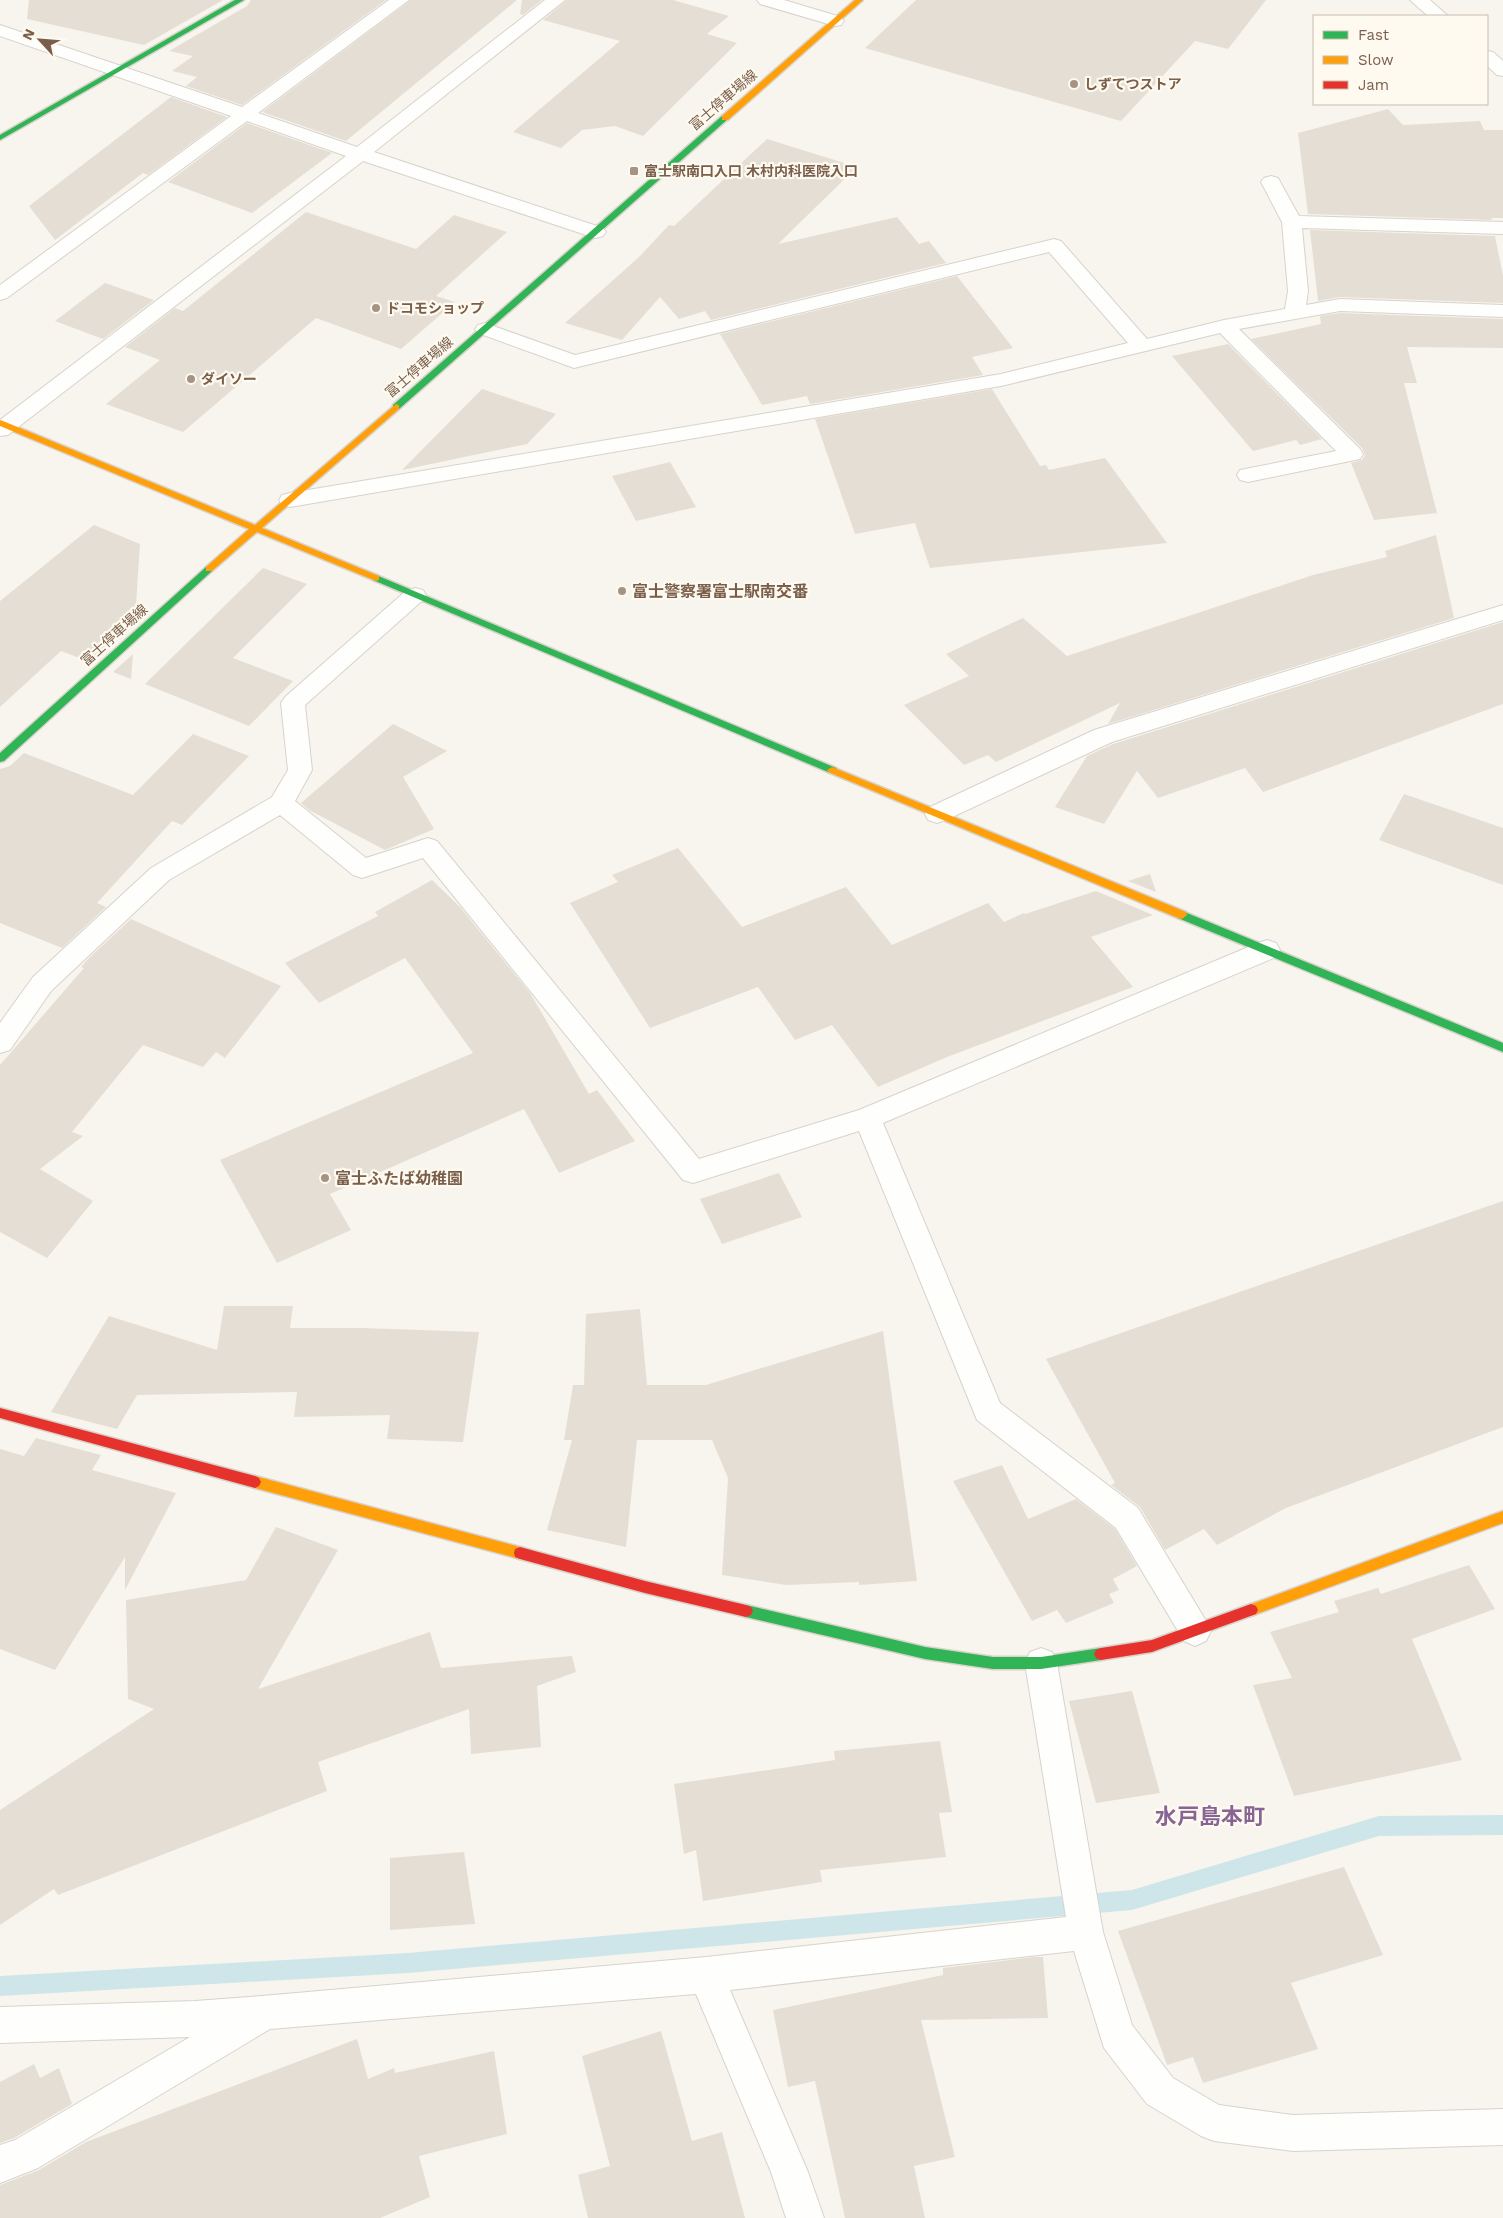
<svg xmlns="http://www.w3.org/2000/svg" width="1503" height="2218" font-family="'Work Sans','Noto Sans JP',sans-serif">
  <rect width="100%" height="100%" fill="#f8f5ee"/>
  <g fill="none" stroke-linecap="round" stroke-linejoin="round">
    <path fill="#cee6ea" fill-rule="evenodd" d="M 1503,1815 L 1503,1835 L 1379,1836 L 1132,1910 L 408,1973 L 0,1996 L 0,1976 L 408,1953 L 1132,1890 L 1379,1816 Z"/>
  </g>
  <path fill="#e5ded5" d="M 29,0 L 223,0 L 144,45 L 27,19 Z
    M 251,0 L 386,0 L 242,105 L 186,86 L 197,77 L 172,71 L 193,56 L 169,51 L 247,6 Z
    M 411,0 L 517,0 L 346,141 L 262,112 Z
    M 522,0 L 542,0 L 523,15 L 520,14 Z
    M 567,0 L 673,0 L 729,16 L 707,34 L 737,43 L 643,136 L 615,126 L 582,130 L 561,148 L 513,132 L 620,41 L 543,20 Z
    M 916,0 L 1266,0 L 1228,49 L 1195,41 L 1121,121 L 865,48 Z
    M 171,97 L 227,117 L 148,175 L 143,173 L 55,240 L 29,206 Z
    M 1388,109 L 1403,125 L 1480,121 L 1484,130 L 1503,130 L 1503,218 L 1491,218 L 1492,220 L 1308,214 L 1298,133 Z
    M 247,123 L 332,153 L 252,213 L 168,182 Z
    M 767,139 L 857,167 L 778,244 L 897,217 L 919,244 L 929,241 L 946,263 L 711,320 L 705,311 L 679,319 L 660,297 L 622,340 L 565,323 L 639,257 L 669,225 L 674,226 Z
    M 306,212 L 416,249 L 454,215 L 507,232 L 436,296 L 455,302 L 401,349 L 316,318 L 183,432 L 106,404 L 160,360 L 125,347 L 175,308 L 183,311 Z
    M 1310,230 L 1495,236 L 1503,276 L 1503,303 L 1340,297 L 1318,301 Z
    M 957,276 L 1013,348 L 972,357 L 983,375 L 810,404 L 807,396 L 762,405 L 720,334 Z
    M 105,283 L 154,300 L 103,339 L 55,321 Z
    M 1340,313 L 1503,319 L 1503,348 L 1407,347 L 1417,383 L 1404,383 L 1437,513 L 1374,520 L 1351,463 L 1362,460 L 1365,455 L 1362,448 L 1251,339 L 1321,324 L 1320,316 Z
    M 1228,344 L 1322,439 L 1300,445 L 1296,440 L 1253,451 L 1172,356 Z
    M 482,389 L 556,414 L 527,444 L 402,470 Z
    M 992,389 L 1040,466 L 1046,465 L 1049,470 L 1105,458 L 1167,543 L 930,568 L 915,523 L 855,534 L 815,419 Z
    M 670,462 L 696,507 L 636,521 L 612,476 Z
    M 94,525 L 140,544 L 135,621 L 90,662 L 61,651 L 0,707 L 0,601 Z
    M 1436,535 L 1454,618 L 1108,724 L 1120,703 L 996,762 L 988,755 L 964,765 L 904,705 L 969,676 L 946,654 L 1023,618 L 1067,656 L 1313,575 L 1387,557 L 1385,551 Z
    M 263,568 L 307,584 L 233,658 L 293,681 L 249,726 L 145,684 Z
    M 1503,622 L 1503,704 L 1263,792 L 1245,768 L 1158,798 L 1137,771 L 1104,824 L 1055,807 L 1087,756 L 1113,744 Z
    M 133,654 L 131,679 L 113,672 Z
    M 393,724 L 447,751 L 403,777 L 434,829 L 385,850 L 309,810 L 301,803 Z
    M 193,734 L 249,756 L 182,825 L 172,821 L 97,903 L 106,907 L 62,948 L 0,923 L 0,769 L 10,766 L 24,753 L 133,795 Z
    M 1404,794 L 1503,828 L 1503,885 L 1379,840 Z
    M 678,848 L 742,927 L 846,887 L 892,945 L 988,903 L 1004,922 L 1024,913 L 1025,914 L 1096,891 L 1153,915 L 1091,937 L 1133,987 L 947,1057 L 878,1087 L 832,1025 L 795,1040 L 758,987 L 650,1028 L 570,903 L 618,882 L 612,875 Z
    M 1150,874 L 1156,892 L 1128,881 Z
    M 432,880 L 460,907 L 530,993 L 589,1094 L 597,1090 L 635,1141 L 559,1173 L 524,1109 L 330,1194 L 351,1230 L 277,1263 L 220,1160 L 473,1053 L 405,958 L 319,1003 L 285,963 L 378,916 L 375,912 Z
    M 131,919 L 281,986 L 225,1058 L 216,1052 L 203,1067 L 143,1045 L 72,1132 L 83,1136 L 40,1169 L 93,1201 L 47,1258 L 0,1232 L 0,1065 L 84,968 L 81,967 L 89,958 Z
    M 779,1173 L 802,1217 L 722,1244 L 700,1199 Z
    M 1503,1201 L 1503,1427 L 1286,1508 L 1217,1545 L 1204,1529 L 1165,1550 L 1140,1507 L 1111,1485 L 1115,1483 L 1046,1359 Z
    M 224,1306 L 293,1306 L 290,1328 L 362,1328 L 479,1332 L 463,1442 L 387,1439 L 390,1415 L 294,1417 L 297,1392 L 137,1395 L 117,1429 L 51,1412 L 109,1316 L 217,1350 Z
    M 640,1309 L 647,1385 L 706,1385 L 883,1331 L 917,1581 L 859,1585 L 859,1582 L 786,1585 L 722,1575 L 728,1478 L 712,1440 L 637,1440 L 626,1547 L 547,1530 L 572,1440 L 564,1440 L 573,1385 L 584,1385 L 586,1314 Z
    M 36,1438 L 101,1455 L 92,1470 L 176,1493 L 125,1590 L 125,1557 L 55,1670 L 0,1649 L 0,1449 L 24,1456 Z
    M 1002,1465 L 1028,1519 L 1076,1499 L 1115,1529 L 1137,1566 L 1113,1579 L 1119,1590 L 1109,1594 L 1114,1603 L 1066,1623 L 1057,1610 L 1032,1621 L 953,1481 Z
    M 276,1527 L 338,1550 L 258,1689 L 430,1632 L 441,1668 L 572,1656 L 576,1672 L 537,1686 L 541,1747 L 471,1754 L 469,1709 L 318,1762 L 327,1791 L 58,1895 L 54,1889 L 0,1925 L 0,1810 L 154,1709 L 128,1699 L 126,1600 L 246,1580 Z
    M 1469,1565 L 1495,1609 L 1412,1639 L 1462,1760 L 1294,1796 L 1253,1685 L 1292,1678 L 1270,1632 L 1339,1612 L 1334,1601 L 1378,1588 L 1381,1594 Z
    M 1132,1691 L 1160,1793 L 1096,1803 L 1069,1701 Z
    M 940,1741 L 952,1812 L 939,1813 L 946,1857 L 820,1870 L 822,1882 L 703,1901 L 696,1850 L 684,1854 L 674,1784 L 835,1760 L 834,1751 Z
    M 464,1852 L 475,1924 L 390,1930 L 390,1858 Z
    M 1344,1867 L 1383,1955 L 1291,1983 L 1318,2049 L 1203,2083 L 1193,2057 L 1167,2065 L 1118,1931 Z
    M 1034,1957 L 1043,1957 L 1048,2018 L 921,2020 L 955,2157 L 914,2166 L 925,2218 L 845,2218 L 815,2081 L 788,2087 L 773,2010 L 943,1975 L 943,1968 Z
    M 661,2031 L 692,2141 L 722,2132 L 745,2218 L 588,2218 L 578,2175 L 610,2166 L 582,2056 Z
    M 357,2039 L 368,2079 L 394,2068 L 395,2073 L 494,2051 L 507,2134 L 419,2156 L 430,2197 L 380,2218 L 0,2218 L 0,2185 L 39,2170 L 86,2142 Z
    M 34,2064 L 40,2078 L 59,2068 L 72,2104 L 14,2138 L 0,2143 L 0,2082 Z"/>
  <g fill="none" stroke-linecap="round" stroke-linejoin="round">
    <g stroke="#d8d2cc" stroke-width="2">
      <path id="street" d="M 389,0 L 409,0 L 258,113 L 357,147 L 545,0 L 565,0 L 374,152 L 603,228 L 606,232 L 603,236 L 596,238 L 589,236 L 363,161 L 8,435 L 0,436 L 0,420 L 346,156 L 247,121 L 7,298 L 0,300 L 0,285 L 231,116 L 0,36 L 0,25 L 242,107 Z
        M 757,0 L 784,0 L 841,17 L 844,21 L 841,25 L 835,26 L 760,4 Z
        M 1410,0 L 1430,0 L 1448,16 L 1428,16 Z
        M 1487,51 L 1493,52 L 1503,61 L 1503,76 L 1497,75 L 1487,66 Z
        M 1271,176 L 1278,178 L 1299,216 L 1503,222 L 1503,234 L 1302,228 L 1308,291 L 1306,305 L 1340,299 L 1503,305 L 1503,317 L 1340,311 L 1239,329 L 1360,449 L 1363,454 L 1360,459 L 1248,482 L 1240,480 L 1237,475 L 1240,470 L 1336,451 L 1220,333 L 1001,386 L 290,507 L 282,505 L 279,500 L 282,495 L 290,493 L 1001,374 L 1128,343 L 1049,252 L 574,368 L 478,333 L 475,329 L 478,325 L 485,323 L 575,355 L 1054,239 L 1061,241 L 1147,339 L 1224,320 L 1285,309 L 1288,291 L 1282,222 L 1261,182 L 1264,178 Z
        M 415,588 L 423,590 L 426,595 L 423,600 L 305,705 L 312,770 L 295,801 L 366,858 L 428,838 L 437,841 L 699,1159 L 859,1110 L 1258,943 L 1267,940 L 1276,943 L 1280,950 L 1276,957 L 883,1123 L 1000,1403 L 1138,1508 L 1206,1621 L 1211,1631 L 1206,1641 L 1195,1646 L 1184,1641 L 1116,1528 L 977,1420 L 859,1131 L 693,1183 L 683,1180 L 423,858 L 362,878 L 353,875 L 280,815 L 169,880 L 51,991 L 10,1050 L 0,1053 L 0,1023 L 33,977 L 151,868 L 272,797 L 288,770 L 281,703 L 285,697 L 407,590 Z
        M 1503,605 L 1503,620 L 1112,742 L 946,820 L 937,823 L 928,820 L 925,814 L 928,808 L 1094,730 Z
        M 1041,1648 L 1052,1652 L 1057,1663 L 1103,1932 L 1132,2025 L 1173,2078 L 1219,2105 L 1293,2115 L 1503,2109 L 1503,2145 L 1293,2151 L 1214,2141 L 1201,2136 L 1147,2104 L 1104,2048 L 1074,1951 L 730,1990 L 808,2172 L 824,2218 L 786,2218 L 771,2172 L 696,1994 L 270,2029 L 38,2168 L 0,2183 L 0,2145 L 15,2140 L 190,2037 L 0,2043 L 0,2007 L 195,2001 L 262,1996 L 706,1957 L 1066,1917 L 1025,1663 L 1030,1652 Z"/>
    </g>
    <g stroke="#d8d2cb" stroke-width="3">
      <path id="fast" d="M 235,0 L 244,0 L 0,140 L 0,135 Z
        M 722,116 L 729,118 L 399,409 L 393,409 L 393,405 Z
        M 209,566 L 212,567 L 212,571 L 4,761 L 0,762 L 0,753 L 206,567 Z
        M 376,575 L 836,768 L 837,770 L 832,773 L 828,772 L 373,580 L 373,576 Z
        M 1182,911 L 1503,1043 L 1503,1052 L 1178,918 L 1177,915 Z
        M 746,1605 L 925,1647 L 993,1657 L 1041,1657 L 1101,1648 L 1106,1650 L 1108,1654 L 1106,1658 L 1101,1660 L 1041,1669 L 993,1669 L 925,1659 L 746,1617 L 741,1615 L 739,1611 L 741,1607 Z"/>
    </g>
    <g stroke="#d8d2cb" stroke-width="3">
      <path id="slow" d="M 855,0 L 863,0 L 728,120 L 722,120 L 722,116 Z
        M 396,404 L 399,405 L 399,409 L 262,528 L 379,576 L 379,580 L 376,581 L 257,532 L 212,571 L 206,571 L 206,567 L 249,529 L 0,426 L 0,420 L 3,421 L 255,525 Z
        M 832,767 L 1186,912 L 1187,915 L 1182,919 L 1178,918 L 828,772 L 827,770 Z
        M 255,1476 L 520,1547 L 525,1549 L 526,1553 L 525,1557 L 520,1559 L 255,1488 L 251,1486 L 249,1482 L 251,1478 Z
        M 1503,1511 L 1503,1523 L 1251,1616 L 1246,1614 L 1244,1610 L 1246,1606 Z"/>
    </g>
    <g stroke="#d8d2cb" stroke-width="3">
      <path id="jam" d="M 0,1408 L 255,1476 L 259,1478 L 261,1482 L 259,1486 L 255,1488 L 0,1418 Z
        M 520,1547 L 645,1581 L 746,1605 L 751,1607 L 753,1611 L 751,1615 L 746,1617 L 645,1593 L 520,1559 L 515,1557 L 514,1553 L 515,1549 Z
        M 1251,1604 L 1256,1606 L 1258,1610 L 1256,1614 L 1152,1652 L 1101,1660 L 1096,1658 L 1094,1654 L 1096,1650 L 1101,1648 L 1152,1640 Z"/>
    </g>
    <use href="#street" fill="#fefefc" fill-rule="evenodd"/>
    <use href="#fast" fill="#30b455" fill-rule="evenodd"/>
    <use href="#slow" fill="#ff9f0a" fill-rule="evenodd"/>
    <use href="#jam" fill="#e5322d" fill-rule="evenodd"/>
  </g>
  <g fill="#a59484" stroke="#fffaf0" stroke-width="2">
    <circle cx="1074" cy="84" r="5"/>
    <rect x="629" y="166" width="10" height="10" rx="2.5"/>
    <circle cx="376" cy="308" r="5"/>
    <circle cx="191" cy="379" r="5"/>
    <circle cx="622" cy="591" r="5"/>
    <circle cx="325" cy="1178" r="5"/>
  </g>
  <g text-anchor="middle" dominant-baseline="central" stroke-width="4.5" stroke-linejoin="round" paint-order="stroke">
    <g font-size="14" font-weight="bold" fill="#795f4b" stroke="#fffaf0" text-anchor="start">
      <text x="1084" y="84">しずてつストア</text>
      <text x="644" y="171">富士駅南口入口 木村内科医院入口</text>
      <text x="386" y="308">ドコモショップ</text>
      <text x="201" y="379">ダイソー</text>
    </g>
    <g font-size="14" fill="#795f4b" stroke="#fffaf0">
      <text transform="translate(723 100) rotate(-41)">富士停車場線</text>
      <text transform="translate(419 367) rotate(-41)">富士停車場線</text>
      <text transform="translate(114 635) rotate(-42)">富士停車場線</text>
    </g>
    <g font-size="16" font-weight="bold" fill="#795f4b" stroke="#fffaf0" text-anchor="start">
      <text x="632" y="591">富士警察署富士駅南交番</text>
      <text x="335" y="1178">富士ふたば幼稚園</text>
    </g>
    <g font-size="22" font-weight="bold" fill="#886495" stroke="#fffaf0">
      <text x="1210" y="1816">水戸島本町</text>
    </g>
  </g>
  <rect x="1313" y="15" width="175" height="90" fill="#fffaf0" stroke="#c9bcae"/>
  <rect x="1323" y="31" width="25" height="8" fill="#30b455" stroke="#c9bcae"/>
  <text x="1358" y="40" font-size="15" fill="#795f4b">Fast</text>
  <rect x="1323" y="56" width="25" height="8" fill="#ff9f0a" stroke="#c9bcae"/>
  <text x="1358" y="65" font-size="15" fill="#795f4b">Slow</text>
  <rect x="1323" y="81" width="25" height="8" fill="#e5322d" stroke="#c9bcae"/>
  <text x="1358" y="90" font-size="15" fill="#795f4b">Jam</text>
  <g transform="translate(40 40) rotate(296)" stroke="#fffaf0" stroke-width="4" paint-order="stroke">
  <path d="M0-4L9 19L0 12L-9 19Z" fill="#795f4b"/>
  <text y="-8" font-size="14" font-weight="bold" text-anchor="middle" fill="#795f4b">N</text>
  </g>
</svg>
